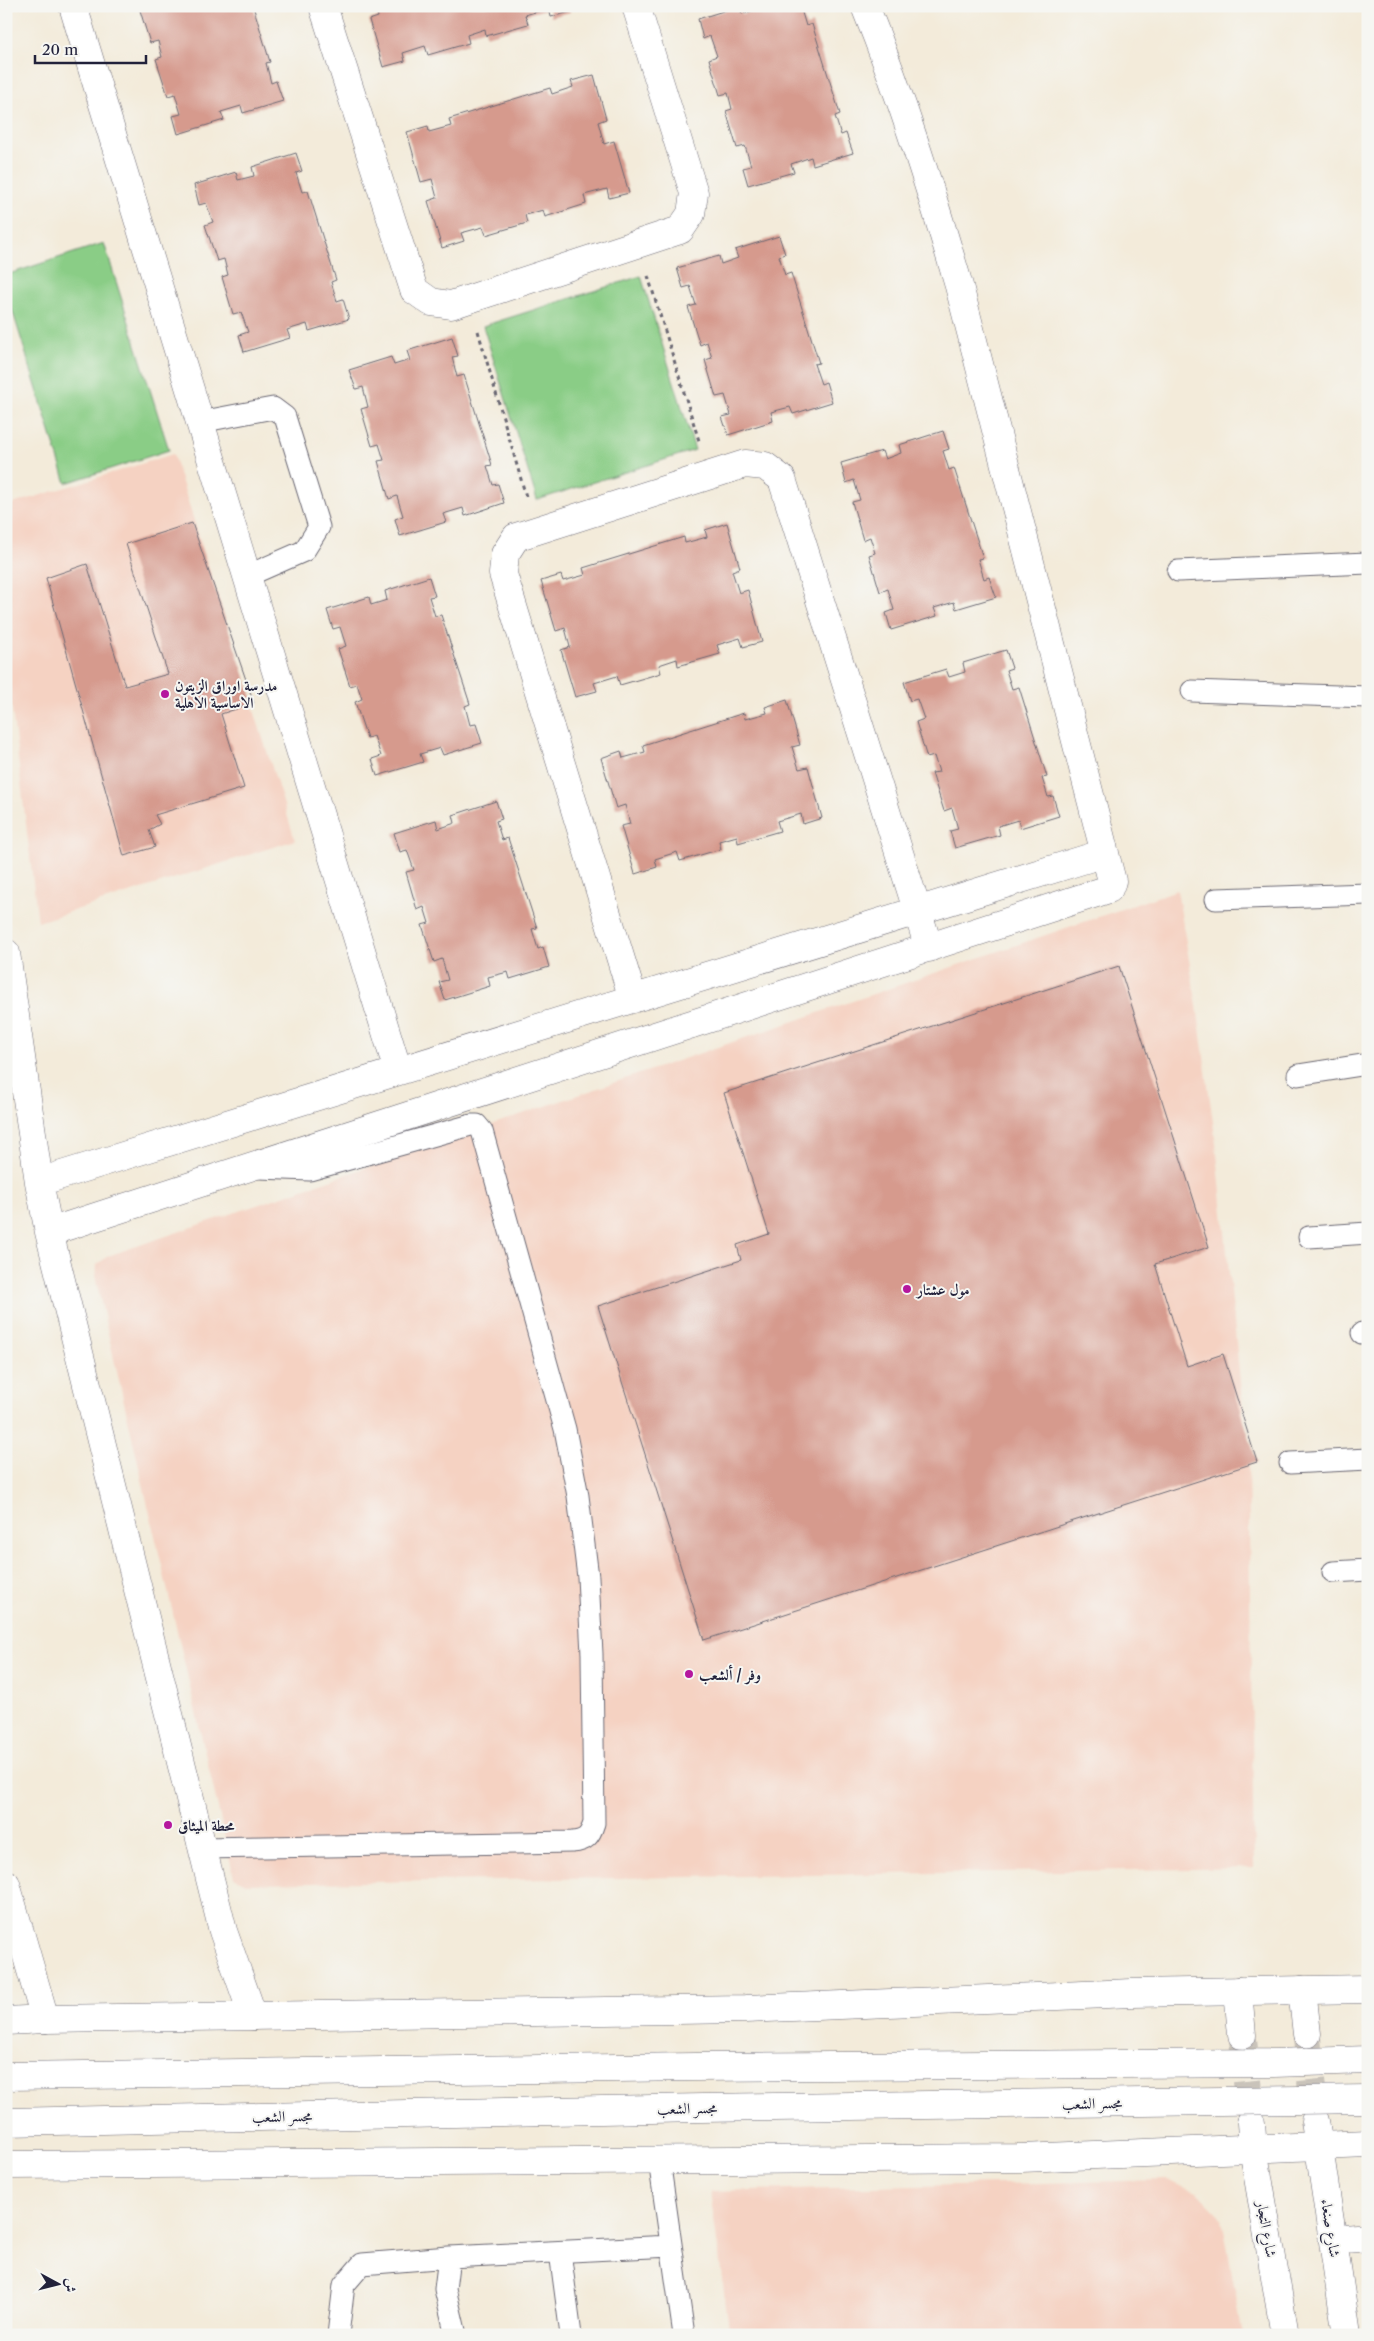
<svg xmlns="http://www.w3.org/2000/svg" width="1374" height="2341" font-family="'Libre Caslon Text',Amiri,serif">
  <rect width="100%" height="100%" fill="#f6f6f2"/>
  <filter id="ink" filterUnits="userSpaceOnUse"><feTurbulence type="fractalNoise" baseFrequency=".02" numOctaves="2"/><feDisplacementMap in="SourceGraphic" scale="10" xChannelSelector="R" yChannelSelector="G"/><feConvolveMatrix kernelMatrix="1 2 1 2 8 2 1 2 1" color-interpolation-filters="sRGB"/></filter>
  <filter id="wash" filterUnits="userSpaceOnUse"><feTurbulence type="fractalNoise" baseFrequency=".0096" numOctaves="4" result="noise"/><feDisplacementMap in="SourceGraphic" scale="20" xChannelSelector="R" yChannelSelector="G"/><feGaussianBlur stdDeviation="1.12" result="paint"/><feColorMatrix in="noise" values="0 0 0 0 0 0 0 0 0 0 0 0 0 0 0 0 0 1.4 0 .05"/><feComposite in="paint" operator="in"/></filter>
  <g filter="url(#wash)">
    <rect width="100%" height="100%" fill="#f3ebda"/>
    <path fill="#f5d2c2" d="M 173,454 L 295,840 L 38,922 L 6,660 L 6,506 Z
      M 1177,890 L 1197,1006 L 1216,1144 L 1248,1460 L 1254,1868 L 248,1884 L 234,1877 L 96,1281 L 97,1265 L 108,1256 Z
      M 1166,2180 L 1197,2192 L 1222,2218 L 1243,2335 L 730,2335 L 710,2191 Z"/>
    <path fill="#8acd86" stroke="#567860" d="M 104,243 L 169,450 L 66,483 L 6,290 L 6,275 Z
      M 641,276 L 695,450 L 537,500 L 483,326 Z"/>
    <g id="blocks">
      <path fill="#d69a8d" d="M 253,6 L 270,62 L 266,63 L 271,83 L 276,81 L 283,101 L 243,113 L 241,106 L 221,112 L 224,120 L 178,134 L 173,116 L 181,114 L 175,94 L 168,96 L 156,59 L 162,57 L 158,41 L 150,43 L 139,7 Z
        M 376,6 L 569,6 L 570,12 L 551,17 L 549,8 L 525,15 L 528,24 L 486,36 L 485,29 L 467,35 L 469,43 L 428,55 L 425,46 L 403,53 L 405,61 L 383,67 L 369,20 L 378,17 Z
        M 739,6 L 742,14 L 758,9 L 757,6 L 800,6 L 806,26 L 812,24 L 840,114 L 835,116 L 841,135 L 846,133 L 853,153 L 813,165 L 811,157 L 791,164 L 794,172 L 748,185 L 743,168 L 751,166 L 745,146 L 737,148 L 726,111 L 732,109 L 728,93 L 720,95 L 709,59 L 717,56 L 710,36 L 703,39 L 698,19 Z
        M 594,75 L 606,119 L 598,122 L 604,144 L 614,141 L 629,193 L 609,198 L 607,189 L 584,195 L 586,204 L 545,217 L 543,210 L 525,215 L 527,223 L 486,235 L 483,227 L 461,233 L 464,241 L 442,248 L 428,201 L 437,198 L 432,179 L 421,182 L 407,132 L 428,126 L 429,132 L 451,126 L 449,119 L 550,88 L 552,94 L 573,87 L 571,81 Z
        M 296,153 L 302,171 L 296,173 L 302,192 L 308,191 L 336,280 L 331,282 L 337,301 L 343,299 L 349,319 L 309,331 L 307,324 L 287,330 L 290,338 L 244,352 L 239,335 L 248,332 L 241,312 L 233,314 L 222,277 L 228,275 L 224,259 L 217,261 L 205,225 L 213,222 L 206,203 L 199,205 L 194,185 L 236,172 L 238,180 L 254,176 L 252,167 Z
        M 779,236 L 785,254 L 779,256 L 785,275 L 791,273 L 819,363 L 814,364 L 821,384 L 826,382 L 832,402 L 793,414 L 790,407 L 771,412 L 773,421 L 728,435 L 722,417 L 731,415 L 725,395 L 716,397 L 705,360 L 712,358 L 707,342 L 700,345 L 688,307 L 696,305 L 690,286 L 683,288 L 677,268 L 719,256 L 721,264 L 738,258 L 735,250 Z
        M 452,337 L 458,356 L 452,357 L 457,377 L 464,375 L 492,465 L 487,466 L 493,485 L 498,484 L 504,503 L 465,516 L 463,508 L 443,514 L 446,522 L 400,536 L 395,519 L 403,516 L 397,496 L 389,499 L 378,461 L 384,460 L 379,444 L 372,446 L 361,409 L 368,407 L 363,387 L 356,389 L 349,370 L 391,357 L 394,365 L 410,360 L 407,351 Z
        M 943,431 L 949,449 L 943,451 L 949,470 L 954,468 L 983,558 L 978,559 L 984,579 L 989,577 L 996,597 L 956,609 L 954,602 L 934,608 L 937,616 L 891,630 L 886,613 L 894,610 L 888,589 L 880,592 L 869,555 L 875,553 L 870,537 L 863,540 L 852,502 L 860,500 L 854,480 L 846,483 L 841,463 L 882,451 L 885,459 L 901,453 L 899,445 Z
        M 192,523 L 254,703 L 221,714 L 244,788 L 155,815 L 160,824 L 149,830 L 155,847 L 124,856 L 46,578 L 87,564 L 125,686 L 168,674 L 126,544 Z
        M 727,523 L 740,568 L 732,571 L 739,593 L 748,590 L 762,642 L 743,647 L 740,638 L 717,645 L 720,654 L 678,666 L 677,659 L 659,665 L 661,673 L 620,685 L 617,676 L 594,683 L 597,691 L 575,697 L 561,650 L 570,647 L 565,628 L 556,631 L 541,581 L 561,575 L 563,581 L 585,575 L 583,568 L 684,537 L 685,543 L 707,537 L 705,530 Z
        M 429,577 L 435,596 L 429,597 L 435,616 L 441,615 L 470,704 L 465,706 L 470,725 L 476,724 L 482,743 L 443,755 L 440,748 L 420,754 L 423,762 L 377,776 L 372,759 L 381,756 L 374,736 L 367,738 L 355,702 L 362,699 L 357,684 L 350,686 L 338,649 L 346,646 L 340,627 L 333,629 L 327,610 L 369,597 L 371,605 L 387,600 L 385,591 Z
        M 1006,650 L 1012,668 L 1006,670 L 1012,689 L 1019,687 L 1047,777 L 1042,778 L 1048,797 L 1053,796 L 1059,816 L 1020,828 L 1018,820 L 998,826 L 1000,835 L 955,848 L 950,831 L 958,829 L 952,808 L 944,811 L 932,773 L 939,772 L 934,756 L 927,758 L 916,722 L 924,719 L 917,699 L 910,701 L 904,682 L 946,669 L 949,677 L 965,672 L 963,663 Z
        M 787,700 L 800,745 L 792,747 L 799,769 L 808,767 L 822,818 L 803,824 L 801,814 L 777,821 L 780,831 L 738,843 L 737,836 L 719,841 L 721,849 L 680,861 L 677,852 L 655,859 L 657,867 L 635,874 L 621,826 L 630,824 L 625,805 L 616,808 L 601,758 L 621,751 L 623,758 L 645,752 L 643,745 L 744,713 L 745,719 L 767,713 L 765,707 Z
        M 496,801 L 502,819 L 496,821 L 502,840 L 508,838 L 537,928 L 532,929 L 538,949 L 543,947 L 549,967 L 510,979 L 508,972 L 488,977 L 490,986 L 445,1000 L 439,982 L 448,980 L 442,959 L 434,962 L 422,925 L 429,923 L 424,907 L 417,910 L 406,872 L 414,870 L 407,850 L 400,852 L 394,833 L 436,820 L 438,829 L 455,823 L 453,815 Z
        M 1119,966 L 1209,1247 L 1155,1264 L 1187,1366 L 1223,1354 L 1257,1462 L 704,1640 L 598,1306 L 741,1260 L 737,1245 L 769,1234 L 724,1093 Z"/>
    </g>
  </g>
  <g filter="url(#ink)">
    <use href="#blocks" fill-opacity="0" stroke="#6b6873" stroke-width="1"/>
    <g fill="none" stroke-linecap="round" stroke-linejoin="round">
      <path stroke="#c9c3ba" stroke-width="28" stroke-dasharray="28 14" stroke-linecap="butt" d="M 1307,2038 L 1315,2121
        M 1243,2039 L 1251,2123"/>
      <g stroke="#6b6873" stroke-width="23">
        <path id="service" d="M 200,422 L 273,408 L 285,417 L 319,527 L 304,551 L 247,576
          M 1178,571 L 1368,563
          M 1192,691 L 1368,697
          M 1216,899 L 1368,894
          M 1298,1075 L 1368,1064
          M 1309,1237 L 1368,1233
          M 1362,1333 L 1368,1333
          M 1290,1463 L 1368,1459
          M 1333,1572 L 1368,1570
          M 202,1848 L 572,1842 C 586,1841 590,1836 594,1823 L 592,1654 L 588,1577 L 578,1496 L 565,1429 L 482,1131 L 477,1125 L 471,1125 L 310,1170 L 260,1168
          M 659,2160 L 684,2335
          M 560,2252 L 571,2335
          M 338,2335 L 344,2285 L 362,2264 L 449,2257
          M 456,2335 L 445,2289 L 449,2257 L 671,2246"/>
      </g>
      <g stroke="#6b6873" stroke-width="29">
        <path id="minor" d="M 73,6 L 398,1071
          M 323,6 L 414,290 L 431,302 L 451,305 L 680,230 L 691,214 L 694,193 L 636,6
          M 6,953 L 39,1182 L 49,1232 L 223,1931 L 253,2016
          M 633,999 L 503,574 L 505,554 L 516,537 L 745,464 L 765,466 L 782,479 L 929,948
          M 39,1182 L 1105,853
          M 49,1232 L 1109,889 L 1112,881 L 959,286 C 931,191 902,98 865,6
          M 6,1884 L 45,2019"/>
      </g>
      <g stroke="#6b6873" stroke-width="29">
        <path id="tertiary" d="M 1302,1990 L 1307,2034
          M 1238,1991 L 1242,2035
          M 1315,2121 L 1347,2335
          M 1251,2123 L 1253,2148 L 1285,2335
          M 1334,2240 L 1368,2237"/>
      </g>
      <g stroke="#6b6873" stroke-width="29">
        <path id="trunk" d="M 6,2021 L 45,2019 L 745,2009 L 1132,1993 L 1368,1989
          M 6,2165 L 1021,2158 L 1368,2144"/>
      </g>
      <path stroke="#6b6873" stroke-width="3" stroke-dasharray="4 4" stroke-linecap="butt" d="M 648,276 L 700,444
        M 478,331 L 527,500"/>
      <use href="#service" stroke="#fff" stroke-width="21"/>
      <use href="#minor" stroke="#fff" stroke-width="28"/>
      <use href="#tertiary" stroke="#fff" stroke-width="28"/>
      <use href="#trunk" stroke="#fff" stroke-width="28"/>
      <g stroke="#6b6873" stroke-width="29" stroke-linecap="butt">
        <path id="trunk-bridge" d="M 6,2076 L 694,2067 L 1274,2063 L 1368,2060
          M 6,2122 L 702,2108 L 1368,2099"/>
      </g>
      <use href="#trunk-bridge" stroke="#fff" stroke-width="28"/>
    </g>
  </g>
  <g fill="#b5179e" stroke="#f6f6f2" stroke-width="2">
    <circle cx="165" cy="694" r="5"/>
    <circle cx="907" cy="1289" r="5"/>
    <circle cx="689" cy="1674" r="5"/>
    <circle cx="168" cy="1825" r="5"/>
  </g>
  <g text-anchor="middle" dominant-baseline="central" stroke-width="4" stroke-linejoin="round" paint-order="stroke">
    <g font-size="15" font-weight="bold" fill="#22223b" stroke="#f6f6f2" text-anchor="start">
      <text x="175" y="685">مدرسة اوراق الزيتون<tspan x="175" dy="17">الاساسية الاهلية</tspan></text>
      <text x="917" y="1289">مول عشتار</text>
      <text x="699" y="1674">وفر / ألشعب</text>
      <text x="178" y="1825">محطة الميثاق</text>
    </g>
    <g font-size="15" fill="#22223b" stroke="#f6f6f2">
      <text transform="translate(1092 2103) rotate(-1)">مجسر الشعب</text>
      <text transform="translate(687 2108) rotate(-1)">مجسر الشعب</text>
      <text transform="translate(282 2116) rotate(-1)">مجسر الشعب</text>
      <text transform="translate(1331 2228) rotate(81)">شارع صنعاء</text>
      <text transform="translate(1267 2229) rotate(80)">شارع التجار</text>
    </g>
  </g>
  <rect width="1374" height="2341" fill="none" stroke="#f6f6f2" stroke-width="25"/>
  <g transform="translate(58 2284) rotate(97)" stroke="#f6f6f2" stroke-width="4" paint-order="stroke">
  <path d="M0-4L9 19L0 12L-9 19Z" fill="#22223b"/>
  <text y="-8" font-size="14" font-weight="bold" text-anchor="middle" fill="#22223b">ش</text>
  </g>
  <path d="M35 55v8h111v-8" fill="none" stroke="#22223b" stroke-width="2.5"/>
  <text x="42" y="55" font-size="15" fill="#22223b" stroke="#f6f6f2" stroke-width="4" paint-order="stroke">20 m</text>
</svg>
